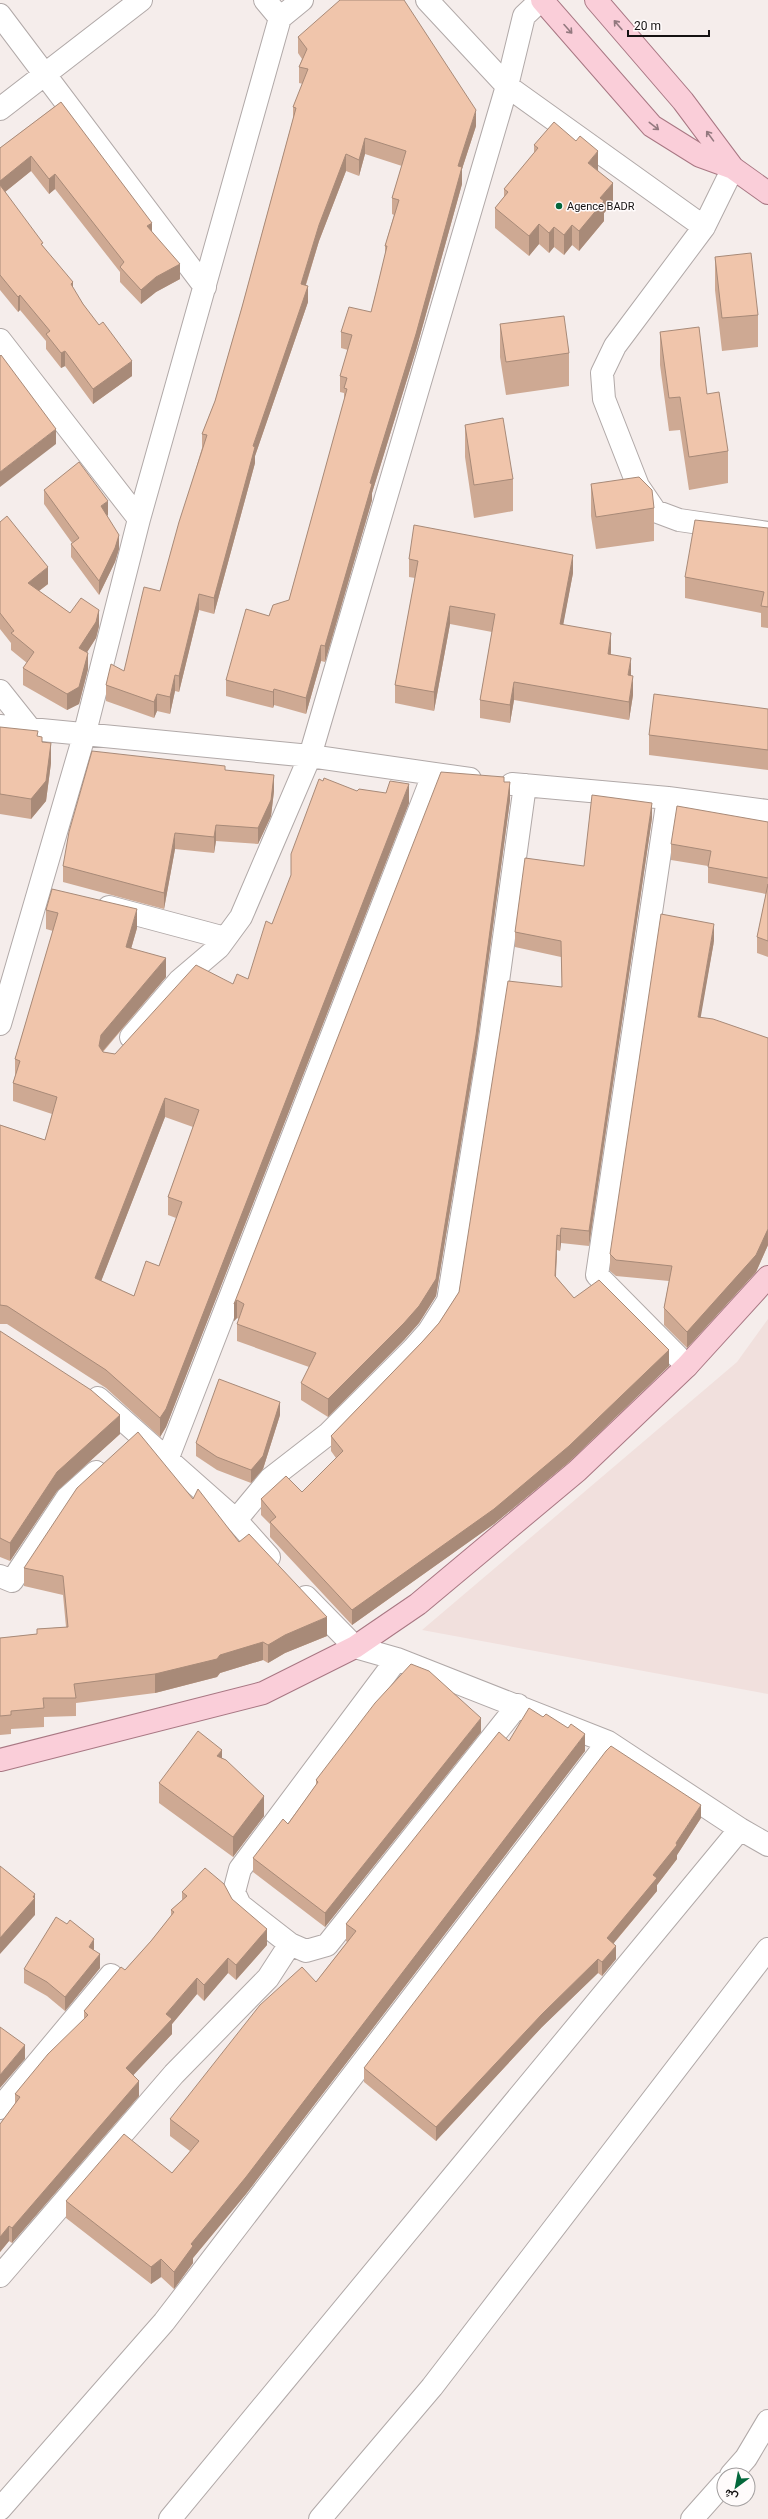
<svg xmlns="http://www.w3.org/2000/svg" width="768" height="2519" font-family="Roboto,Vazirmatn,sans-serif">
  <rect width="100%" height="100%" fill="#f5edeb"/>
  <path fill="#f1e0dd" d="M 768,1319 L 768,1694 L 422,1630 L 737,1362 Z"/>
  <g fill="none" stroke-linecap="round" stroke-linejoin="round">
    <g stroke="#b1a9a8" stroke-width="24">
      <path id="minor" d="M 265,0 L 280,18 L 302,0
        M 427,0 L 507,86 L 704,227
        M 0,15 L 205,287
        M 0,109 L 141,0
        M 733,168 L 704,227 L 615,346 L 602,373 L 604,399 L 638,486 L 655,511 L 679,520 L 768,533
        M 0,340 L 139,519
        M 0,691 L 31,730
        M 0,726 L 310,756 L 470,779
        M 512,784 L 668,798 L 768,811
        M 668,798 L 597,1275 L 687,1366
        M 109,907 L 225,938
        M 0,1024 L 84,736 L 139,519 L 280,18
        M 131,1037 L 179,981 L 219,947 L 241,917 L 310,756 L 507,86 L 524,16 L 541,0
        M 98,1398 L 236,1520 L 269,1557
        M 167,1460 L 433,775
        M 236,1520 L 270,1479 L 328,1434 L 413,1349 L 429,1331 L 448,1301 L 488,1054 L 525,785
        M 0,1576 L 12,1581 L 67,1498 L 96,1472
        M 306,1597 L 355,1647 L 397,1659 L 608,1742 L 740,1829 L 768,1845
        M 290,1944 L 240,1905 L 234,1892 L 240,1869 L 397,1659
        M 0,2108 L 111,1975
        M 0,2276 L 174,2074 L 268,1978 L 290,1944 L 306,1951 L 327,1945 L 518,1705
        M 731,2475 L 746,2458 L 768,2421
        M 0,2509 L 164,2322 L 608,1742
        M 170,2519 L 740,1829
        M 320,2519 L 432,2387 L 768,1949
        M 692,2519 L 724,2483"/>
    </g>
    <g stroke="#a87783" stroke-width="24">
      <path id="major" d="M 542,0 L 652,126 L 700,156 L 733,168
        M 596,0 L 683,101 L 733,168 L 768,193
        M 0,1760 L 263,1693 L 355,1647 L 418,1604 L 577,1471 L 687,1366 L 768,1277"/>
    </g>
    <use href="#minor" stroke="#fff" stroke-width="22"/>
    <use href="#major" stroke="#faced9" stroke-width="22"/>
  </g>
  <path fill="#cea993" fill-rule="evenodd" d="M 298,37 L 476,126 L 462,169 L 462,184 L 416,350 L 372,493 L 372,500 L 325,662 L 321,661 L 306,714 L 274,705 L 273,708 L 226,696 L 226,680 L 269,616 L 289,600 L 344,401 L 344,393 L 340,392 L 340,376 L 348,350 L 341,348 L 341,332 L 371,312 L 385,255 L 385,246 L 394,215 L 392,214 L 392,198 L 402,166 L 365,154 L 359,176 L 346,171 L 319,241 L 306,285 L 308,302 L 255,456 L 255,463 L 214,614 L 199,610 L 179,692 L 175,691 L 170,714 L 157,711 L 154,718 L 106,701 L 106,685 L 124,671 L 160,591 L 202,448 L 202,434 L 215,401 L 242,307 L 293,119 L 293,107 L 303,84 L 299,83 L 299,67 L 302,59 L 298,53 Z
    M 61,102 L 152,232 L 180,279 L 156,292 L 141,304 L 120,282 L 120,272 L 55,189 L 49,194 L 31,171 L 5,192 L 43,246 L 73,289 L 132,376 L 93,404 L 65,366 L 61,368 L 46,349 L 46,341 L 20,310 L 18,312 L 0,290 L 0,148 Z
    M 534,145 L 598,170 L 613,203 L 604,213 L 604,221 L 579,251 L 572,245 L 564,255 L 554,247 L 549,253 L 539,244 L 529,256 L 495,228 L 495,208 L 504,197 L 504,189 L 534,153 Z
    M 715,257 L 758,315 L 758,347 L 722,351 L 715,290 Z
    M 500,324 L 569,353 L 569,386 L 506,395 L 500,357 Z
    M 660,332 L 707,394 L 728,451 L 728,483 L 689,490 L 680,430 L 669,431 L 660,365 Z
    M 465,425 L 513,479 L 513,511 L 474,518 L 465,457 Z
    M 591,484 L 654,508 L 654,541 L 596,549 L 591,516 Z
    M 44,490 L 108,515 L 107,516 L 119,549 L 115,562 L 99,595 L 71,557 L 71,544 L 72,543 L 44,504 Z
    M 0,522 L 48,584 L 39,591 L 70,613 L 99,626 L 96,638 L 87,652 L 88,669 L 79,704 L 67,710 L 23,685 L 23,668 L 27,663 L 11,650 L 11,643 L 0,629 Z
    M 768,528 L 768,628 L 761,627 L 761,613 L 685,598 L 685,577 Z
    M 409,559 L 573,573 L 563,624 L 611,651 L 611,655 L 631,676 L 633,695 L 629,720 L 514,700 L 510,723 L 480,718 L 480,700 L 492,632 L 450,624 L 434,711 L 395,703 L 395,685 L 415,578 L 409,577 Z
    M 768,709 L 768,770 L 649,755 L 649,735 Z
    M 0,727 L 38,737 L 42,742 L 51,763 L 46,801 L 31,819 L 0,814 Z
    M 225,770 L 274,791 L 271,816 L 258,844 L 216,841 L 214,853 L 175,849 L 164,909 L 63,882 L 63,866 Z
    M 504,782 L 510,800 L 476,1052 L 436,1296 L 419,1323 L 404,1340 L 328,1417 L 301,1400 L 301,1383 L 309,1367 L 237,1341 L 237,1324 L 239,1319 L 237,1318 L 234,1321 L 234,1304 Z
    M 357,791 L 409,803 L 166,1427 L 160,1437 L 106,1388 L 7,1324 L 0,1324 L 0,1125 L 45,1140 L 52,1114 L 13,1101 L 13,1083 L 15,1076 L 15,1059 L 53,931 L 46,929 L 46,910 L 137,928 L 131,949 L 166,977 L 103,1052 L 115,1054 L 233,984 L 248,979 L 272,924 ZM 165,1117 L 193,1127 L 168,1197 L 168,1215 L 176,1218 L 159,1266 L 134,1296 L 101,1281 Z
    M 652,818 L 589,1246 L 561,1243 L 560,1251 L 557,1250 L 556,1277 L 574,1298 L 669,1366 L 569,1462 L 494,1524 L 352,1625 L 270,1537 L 270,1524 L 261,1515 L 261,1499 L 302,1492 L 336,1458 L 331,1451 L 331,1436 L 422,1342 L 439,1323 L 459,1292 L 562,987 L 561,957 L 515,947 L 515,932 L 584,866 Z
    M 768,822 L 768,957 L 757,953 L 757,937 L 766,894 L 708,883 L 708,866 L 671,860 L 671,844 Z
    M 714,941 L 700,1017 L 768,1038 L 768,1245 L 756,1272 L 687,1348 L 664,1325 L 664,1308 L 669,1281 L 616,1276 L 610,1271 L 610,1254 Z
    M 0,1331 L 120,1434 L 57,1491 L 10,1561 L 0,1557 Z
    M 280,1415 L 263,1469 L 251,1483 L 217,1470 L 196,1456 L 196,1443 Z
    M 193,1499 L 239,1542 L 327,1636 L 285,1653 L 268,1663 L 263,1660 L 220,1673 L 217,1677 L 155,1693 L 76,1703 L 76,1716 L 44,1717 L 44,1727 L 11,1729 L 11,1734 L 0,1735 L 0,1638 L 37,1634 L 37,1629 L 66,1627 L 63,1595 L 24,1586 L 24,1568 Z
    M 481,1732 L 325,1927 L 253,1872 L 253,1858 L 288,1824 L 316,1785 L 316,1780 Z
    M 509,1741 L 585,1751 L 246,2194 L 193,2258 L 193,2263 L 174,2289 L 161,2277 L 151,2284 L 66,2218 L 66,2201 L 172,2173 L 190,2151 L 170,2136 L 170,2119 L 316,1982 L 347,1942 L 346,1941 L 346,1924 Z
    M 222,1758 L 264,1816 L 233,1857 L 159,1803 L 159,1783 Z
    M 701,1818 L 677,1855 L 677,1859 L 657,1885 L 657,1891 L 614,1943 L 616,1959 L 602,1976 L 598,1973 L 542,2027 L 436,2141 L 364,2082 L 364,2068 Z
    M 182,1892 L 232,1899 L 267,1945 L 236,1980 L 228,1973 L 204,2001 L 197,1994 L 172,2024 L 172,2034 L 133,2075 L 139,2096 L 12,2243 L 9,2241 L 0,2252 L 0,2124 L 15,2104 L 15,2094 L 84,2019 L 84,2011 L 125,1970 L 151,1941 L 171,1916 L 171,1910 L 182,1900 Z
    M 94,1950 L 100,1968 L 65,2011 L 47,1996 L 24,1983 L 24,1969 Z"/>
  <path fill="#a88a78" d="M 476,110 L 476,126 L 462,169 L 462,184 L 416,350 L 372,493 L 372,500 L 325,662 L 325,646 L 458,166 Z
    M 365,138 L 365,154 L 359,176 L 359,160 Z
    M 598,151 L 598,171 L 588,163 Z
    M 346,154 L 346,171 L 319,241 L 301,300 L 301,284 L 319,225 Z
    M 31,156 L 31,171 L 0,196 L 0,181 Z
    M 55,174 L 55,189 L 49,194 L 49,179 Z
    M 613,183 L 613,203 L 604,213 L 604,221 L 579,251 L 579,231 L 600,198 Z
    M 152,223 L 152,237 L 147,226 Z
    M 539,224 L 539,244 L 529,256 L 529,236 Z
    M 572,225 L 572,245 L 564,255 L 564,235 Z
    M 554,227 L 554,247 L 549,253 L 549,233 Z
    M 180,264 L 180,279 L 156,292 L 141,304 L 141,290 L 156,277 Z
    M 73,282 L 73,297 L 71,284 Z
    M 308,286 L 308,302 L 255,456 L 255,463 L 214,614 L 214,598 L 253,446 Z
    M 20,295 L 20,310 L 18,312 L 18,297 Z
    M 65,351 L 65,366 L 61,368 L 61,353 Z
    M 132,361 L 132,376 L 93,404 L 93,389 Z
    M 56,429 L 56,444 L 0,487 L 0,472 Z
    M 108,501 L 108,515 L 101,520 L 101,506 Z
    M 119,535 L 119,549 L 115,562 L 99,595 L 99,581 Z
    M 573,555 L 573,573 L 560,642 L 560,624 Z
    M 48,567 L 48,584 L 28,599 L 28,583 Z
    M 199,594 L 199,610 L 179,692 L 179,676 Z
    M 450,606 L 450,624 L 434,711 L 434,692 Z
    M 99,610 L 99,626 L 96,638 L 79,665 L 79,648 Z
    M 611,633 L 611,651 L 608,672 L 608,654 Z
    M 321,645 L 321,661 L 306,714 L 306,698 Z
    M 88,653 L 88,669 L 79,704 L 67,710 L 67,694 Z
    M 631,658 L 631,676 L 628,675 Z
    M 175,675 L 175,691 L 170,714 L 170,697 Z
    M 633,676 L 633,695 L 629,720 L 629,702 Z
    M 514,682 L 514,700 L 510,723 L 510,705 Z
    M 274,689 L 274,705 L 273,708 L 273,692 Z
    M 157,694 L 157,711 L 154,718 L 154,702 Z
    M 51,743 L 51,763 L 46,801 L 31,819 L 31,799 Z
    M 274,775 L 274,791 L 271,816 L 258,844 L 258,828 Z
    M 510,782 L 510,800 L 476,1052 L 436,1296 L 419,1323 L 404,1340 L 328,1417 L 328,1399 Z
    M 409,784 L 409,803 L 166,1427 L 160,1437 L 160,1418 Z
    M 652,803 L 652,818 L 589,1246 L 589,1231 Z
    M 216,825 L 216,841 L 214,853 L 214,837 Z
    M 175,833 L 175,849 L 164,909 L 164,893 Z
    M 137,909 L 137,928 L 126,966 L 126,947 Z
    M 714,924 L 714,941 L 698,1033 L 698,1017 Z
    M 166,958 L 166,977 L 101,1053 L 99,1046 L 101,1035 Z
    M 165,1098 L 165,1117 L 95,1297 L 95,1278 Z
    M 561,1228 L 561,1243 L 560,1251 L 560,1236 Z
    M 768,1229 L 768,1245 L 756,1272 L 687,1348 L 687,1332 Z
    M 557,1235 L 557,1250 L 555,1291 L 555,1276 Z
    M 237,1300 L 237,1318 L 234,1321 L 234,1304 Z
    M 669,1350 L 669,1366 L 569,1462 L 494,1524 L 352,1625 L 352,1610 Z
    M 280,1402 L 280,1415 L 263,1469 L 251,1483 L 251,1470 Z
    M 120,1415 L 120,1434 L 57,1491 L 10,1561 L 10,1543 L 57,1472 Z
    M 327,1617 L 327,1636 L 285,1653 L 268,1663 L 268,1645 L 285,1635 Z
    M 263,1642 L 263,1660 L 220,1673 L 217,1677 L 155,1693 L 155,1674 Z
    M 481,1718 L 481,1732 L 325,1927 L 325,1913 Z
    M 585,1734 L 585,1751 L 246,2194 L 193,2258 L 193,2263 L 174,2289 L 174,2272 L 191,2244 Z
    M 222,1750 L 222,1770 L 217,1756 Z
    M 264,1796 L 264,1816 L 233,1857 L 233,1837 Z
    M 701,1805 L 701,1818 L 677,1855 L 677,1859 L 657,1885 L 657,1891 L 607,1951 L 607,1938 L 653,1875 L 676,1843 Z
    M 35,1894 L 35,1915 L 0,1954 L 0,1938 Z
    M 267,1929 L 267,1945 L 236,1980 L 236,1965 Z
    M 94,1939 L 94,1953 L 89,1947 Z
    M 616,1946 L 616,1959 L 602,1976 L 602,1962 Z
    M 100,1954 L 100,1968 L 65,2011 L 65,1997 Z
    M 228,1958 L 228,1973 L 204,2001 L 204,1985 Z
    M 598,1959 L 598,1973 L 542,2027 L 436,2141 L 436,2127 L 542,2014 Z
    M 197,1978 L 197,1994 L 172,2024 L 172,2034 L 126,2083 L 126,2068 L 166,2014 Z
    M 25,2045 L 25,2059 L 0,2088 L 0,2075 Z
    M 139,2081 L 139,2096 L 12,2243 L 12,2228 Z
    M 9,2226 L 9,2241 L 0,2252 L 0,2237 Z
    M 161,2259 L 161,2277 L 151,2284 L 151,2267 Z"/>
  <path fill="#f0c5ab" stroke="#a88a78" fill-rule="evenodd" d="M 340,0 L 404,0 L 476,110 L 458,166 L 462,167 L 416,334 L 370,483 L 372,484 L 325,646 L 321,645 L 306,698 L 274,689 L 273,692 L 226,680 L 246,609 L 269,616 L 273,605 L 289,600 L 347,389 L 344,388 L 347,378 L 340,376 L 352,335 L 341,332 L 349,307 L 371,312 L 376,292 L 387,246 L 385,246 L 399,200 L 392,198 L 406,151 L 365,138 L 359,160 L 346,154 L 319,225 L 301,284 L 308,286 L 253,446 L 255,447 L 214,598 L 199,594 L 179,676 L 175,675 L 170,697 L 157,694 L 154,702 L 106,685 L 111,664 L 124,671 L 144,587 L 160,591 L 179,522 L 207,435 L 202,434 L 215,401 L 242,307 L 296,108 L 293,107 L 308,69 L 299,67 L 307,49 L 298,37 Z
    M 61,102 L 152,223 L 147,226 L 180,264 L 156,277 L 141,290 L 120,267 L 124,262 L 55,174 L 49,179 L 31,156 L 0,181 L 0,148 Z
    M 554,122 L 576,141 L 580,136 L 598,151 L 588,163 L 613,183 L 600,198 L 604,201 L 579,231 L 572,225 L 564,235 L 554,227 L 549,233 L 539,224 L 529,236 L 495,208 L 508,192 L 504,189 L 538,148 L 534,145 Z
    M 0,185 L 43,243 L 41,244 L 73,282 L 71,284 L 83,304 L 99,325 L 103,322 L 132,361 L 93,389 L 65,351 L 61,353 L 46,334 L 50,331 L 20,295 L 18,297 L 0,275 Z
    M 751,253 L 758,315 L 722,318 L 715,257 Z
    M 564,316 L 569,353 L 506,362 L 500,324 Z
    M 699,327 L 707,394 L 719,392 L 728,451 L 689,457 L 680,397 L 669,398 L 660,332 Z
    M 1,355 L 56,429 L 0,472 L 0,356 Z
    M 503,418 L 513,479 L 474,485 L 465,425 Z
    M 79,462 L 108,501 L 101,506 L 119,535 L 115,548 L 99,581 L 71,544 L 79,538 L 44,490 Z
    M 639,477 L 652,490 L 654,508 L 596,517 L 591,484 Z
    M 7,516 L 48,567 L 28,583 L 70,613 L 81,598 L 99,610 L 96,622 L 79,648 L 88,653 L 79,687 L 67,694 L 23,668 L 34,652 L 11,633 L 14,631 L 0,613 L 0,522 Z
    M 695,520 L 768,528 L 768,607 L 761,606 L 764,592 L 685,577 Z
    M 414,525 L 573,555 L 560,624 L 611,633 L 608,654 L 631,658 L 628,675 L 633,676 L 629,702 L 514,682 L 510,705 L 480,700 L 495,614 L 450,606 L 434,692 L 395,685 L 418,561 L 409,559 Z
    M 654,694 L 768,709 L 768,750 L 649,735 Z
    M 0,727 L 38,731 L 37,736 L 42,737 L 42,742 L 51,743 L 46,781 L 31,799 L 0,794 Z
    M 92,751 L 225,766 L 225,770 L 274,775 L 271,800 L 258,828 L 216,825 L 214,837 L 175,833 L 164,893 L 63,866 L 69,832 Z
    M 441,772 L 504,777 L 504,782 L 510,782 L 476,1035 L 436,1279 L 419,1306 L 404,1323 L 328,1399 L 301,1383 L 316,1353 L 237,1324 L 244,1304 L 237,1300 L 234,1304 Z
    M 324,778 L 357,791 L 359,789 L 386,793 L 390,781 L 409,784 L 166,1409 L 160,1418 L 106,1370 L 7,1306 L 0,1305 L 0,1125 L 45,1140 L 57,1097 L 13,1083 L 20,1061 L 15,1059 L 58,913 L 46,910 L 52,889 L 137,909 L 126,947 L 166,958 L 101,1035 L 99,1046 L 103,1052 L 115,1054 L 196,965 L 233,984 L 237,974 L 248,979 L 266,921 L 272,924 L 291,875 L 291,854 L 319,779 L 323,781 ZM 165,1098 L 199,1110 L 168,1197 L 182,1202 L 159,1266 L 146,1261 L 134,1296 L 95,1278 Z
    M 592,795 L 652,803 L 589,1231 L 561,1228 L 560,1236 L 557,1235 L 555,1276 L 574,1298 L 599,1280 L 669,1350 L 569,1446 L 494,1509 L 352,1610 L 270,1522 L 276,1517 L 261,1499 L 286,1476 L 302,1492 L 343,1451 L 331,1436 L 422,1342 L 439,1323 L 459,1292 L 508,981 L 562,987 L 561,941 L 515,932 L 525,858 L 584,866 Z
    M 677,806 L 768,822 L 768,878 L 708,867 L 711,851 L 671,844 Z
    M 768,884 L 768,941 L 757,937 Z
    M 661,914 L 714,924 L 698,1017 L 713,1019 L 768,1038 L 768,1229 L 756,1255 L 687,1332 L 664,1308 L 672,1266 L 616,1260 L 610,1254 Z
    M 0,1331 L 91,1390 L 120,1415 L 57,1472 L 10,1543 L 0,1538 Z
    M 219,1379 L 280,1402 L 263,1456 L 251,1470 L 217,1457 L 196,1443 Z
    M 138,1432 L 193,1499 L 198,1489 L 239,1542 L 249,1534 L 327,1617 L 285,1635 L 268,1645 L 263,1642 L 220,1655 L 217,1659 L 155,1674 L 74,1684 L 76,1698 L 43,1698 L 44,1708 L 11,1711 L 11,1715 L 0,1716 L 0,1638 L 37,1634 L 37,1629 L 68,1627 L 63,1576 L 24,1568 L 77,1488 Z
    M 411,1664 L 429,1671 L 481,1718 L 325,1913 L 253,1858 L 283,1819 L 288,1824 L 318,1782 L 316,1780 L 375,1703 Z
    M 529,1708 L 543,1717 L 546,1714 L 568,1728 L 571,1724 L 585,1734 L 246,2177 L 191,2244 L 193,2246 L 174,2272 L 161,2259 L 151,2267 L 66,2201 L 124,2134 L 172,2173 L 199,2141 L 170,2119 L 260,2005 L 302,1967 L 316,1982 L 356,1931 L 346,1924 L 499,1732 L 509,1741 Z
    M 198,1731 L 222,1750 L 217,1756 L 226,1760 L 264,1796 L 233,1837 L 159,1783 Z
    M 611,1746 L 701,1805 L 676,1843 L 677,1845 L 653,1875 L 657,1878 L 607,1938 L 616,1946 L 602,1962 L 598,1959 L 542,2014 L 436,2127 L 364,2068 L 606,1751 Z
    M 0,1866 L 35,1894 L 33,1897 L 35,1898 L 0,1938 Z
    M 205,1868 L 224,1884 L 232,1899 L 267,1929 L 236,1965 L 228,1958 L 204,1985 L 197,1978 L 166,2014 L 172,2019 L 126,2068 L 139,2081 L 12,2228 L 9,2226 L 0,2237 L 0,2124 L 20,2097 L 15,2094 L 48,2054 L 88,2015 L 84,2011 L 121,1967 L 125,1970 L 151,1941 L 174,1912 L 171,1910 L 187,1896 L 182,1892 Z
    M 56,1917 L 67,1924 L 70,1920 L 94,1939 L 89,1947 L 100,1954 L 65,1997 L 47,1982 L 24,1969 Z
    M 0,2027 L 25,2045 L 0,2075 Z"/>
  <defs><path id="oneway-shaft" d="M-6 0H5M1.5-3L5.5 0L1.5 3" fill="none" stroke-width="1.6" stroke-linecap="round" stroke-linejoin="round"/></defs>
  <g stroke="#93797f">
    <use href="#oneway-shaft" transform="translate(618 25) rotate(-131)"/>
    <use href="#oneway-shaft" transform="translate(568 29) rotate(48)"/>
    <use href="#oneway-shaft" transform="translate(654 126) rotate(38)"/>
    <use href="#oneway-shaft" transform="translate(710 136) rotate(-126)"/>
  </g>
  <circle fill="#04673b" stroke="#fffbfb" stroke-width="1.5" cx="559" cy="206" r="4"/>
  <g text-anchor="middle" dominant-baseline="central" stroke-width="3" stroke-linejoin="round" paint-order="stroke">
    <g font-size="11" fill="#151212" stroke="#fffbfb" text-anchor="start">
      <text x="567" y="206">Agence BADR</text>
    </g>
  </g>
  <g transform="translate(736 2487) rotate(212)"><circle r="19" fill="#fffbfb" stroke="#a19e9e"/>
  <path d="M0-3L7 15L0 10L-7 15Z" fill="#04673b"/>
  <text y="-6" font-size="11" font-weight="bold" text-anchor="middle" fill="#151212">ش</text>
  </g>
  <path d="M628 30v6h81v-6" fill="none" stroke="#151212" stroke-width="2"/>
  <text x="634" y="30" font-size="12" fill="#151212" stroke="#fffbfb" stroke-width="3" paint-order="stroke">20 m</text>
</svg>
